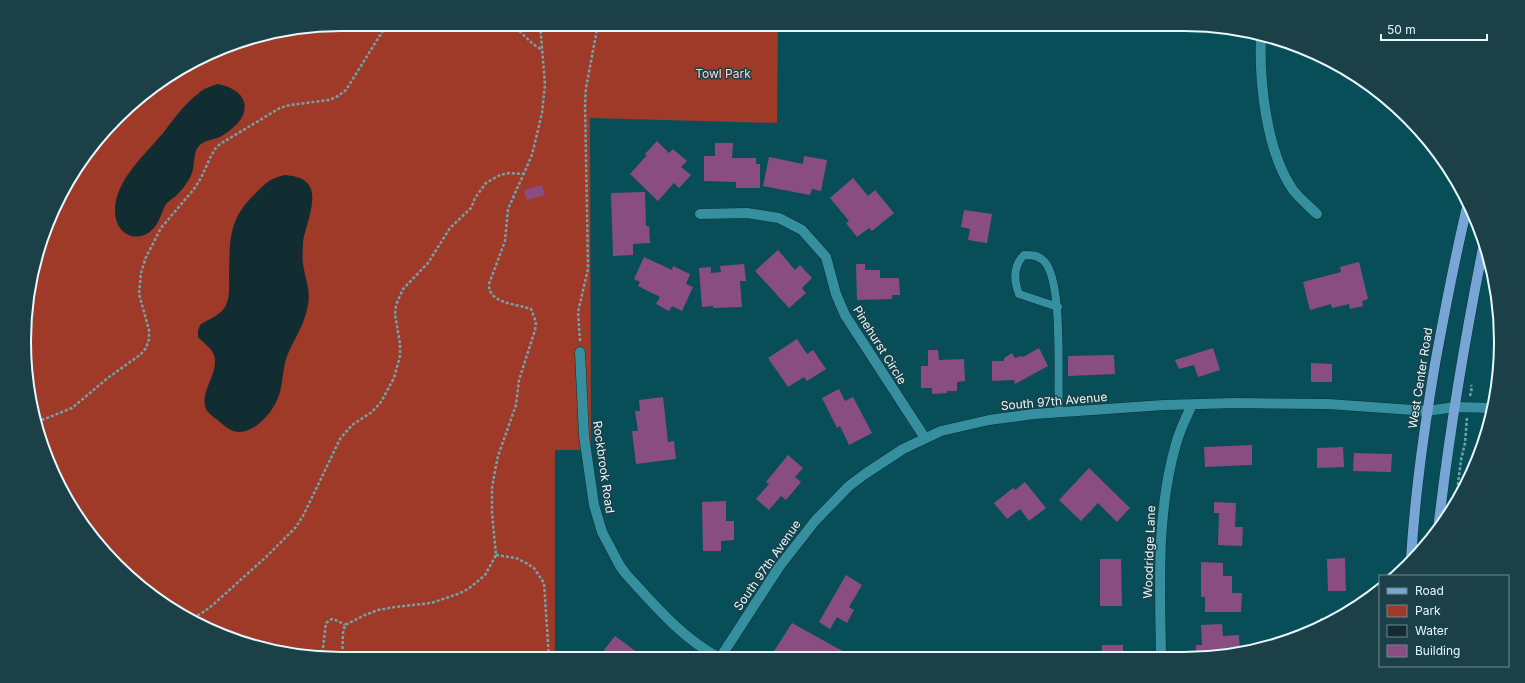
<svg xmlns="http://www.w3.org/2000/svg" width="1525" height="683" font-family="Inter,sans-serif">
  <rect width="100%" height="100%" fill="#084e59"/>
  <path fill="#9f3928" d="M 342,24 L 778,24 L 777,123 L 590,118 L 591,450 L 555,450 L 555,658 L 341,659 L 280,653 L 220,635 L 132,580 L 66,500 L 30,403 L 24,341 L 30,280 L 66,183 L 132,103 L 183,66 L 239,41 Z"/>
  <path fill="#122d32" d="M 218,84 C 228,86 241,91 244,102 C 248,118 232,130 220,137 C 213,140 203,140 198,147 C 193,154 195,165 192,173 C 189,181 182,190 176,196 C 173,198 170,200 167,203 C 163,208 162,214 159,220 C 147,246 116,240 115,212 C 114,181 145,155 163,133 C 174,119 184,104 199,93 C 204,88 211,86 218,84 Z
    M 285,175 C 295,176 307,178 311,189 C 316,204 305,227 303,242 C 303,249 302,257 303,264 C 305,278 311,291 308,305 C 305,324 294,339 287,356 C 282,370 283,389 277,400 C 271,415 249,439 231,430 C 227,428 222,424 219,421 C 215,418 210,415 207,411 C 197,393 220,374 214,355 C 212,348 203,343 198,337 L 198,331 L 200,325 C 208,319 222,315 226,305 C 230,297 229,287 229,278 C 230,245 227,221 253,196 C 265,184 268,179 285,175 Z"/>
  <path fill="#8a4d82" d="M 657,141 L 669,153 L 673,149 L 687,161 L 681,167 L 691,175 L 679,188 L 674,183 L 658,201 L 630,174 L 647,155 L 645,154 Z
    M 715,143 L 733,143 L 732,158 L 756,158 L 756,164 L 760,164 L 760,188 L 736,188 L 736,182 L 704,181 L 704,156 L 715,156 Z
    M 804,156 L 827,160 L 821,191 L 812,189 L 810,195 L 763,186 L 769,157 L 803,164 Z
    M 853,178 L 868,196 L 875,190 L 894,213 L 872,231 L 869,228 L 857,237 L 846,223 L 849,221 L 830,198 Z
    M 542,185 L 545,195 L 527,200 L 524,190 Z
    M 645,192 L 646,226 L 649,226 L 650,243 L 633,244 L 633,255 L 613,256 L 611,193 Z
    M 964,210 L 992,214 L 987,243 L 968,240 L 970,229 L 961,227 Z
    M 778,250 L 795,270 L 800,265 L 812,278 L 802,288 L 806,293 L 789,308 L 755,271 Z
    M 644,257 L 672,270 L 673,266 L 690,274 L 686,284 L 693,287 L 682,311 L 672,306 L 669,311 L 656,304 L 660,297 L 638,286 L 640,282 L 634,279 Z
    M 1359,262 L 1368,299 L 1362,301 L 1363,306 L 1350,309 L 1349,304 L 1332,308 L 1331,304 L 1310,310 L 1303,282 L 1341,272 L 1340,267 Z
    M 744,264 L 746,281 L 740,281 L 742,307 L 713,308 L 713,306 L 702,307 L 699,268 L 711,267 L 711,273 L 721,272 L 720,266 Z
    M 856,264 L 865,264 L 865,270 L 880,270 L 880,278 L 899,278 L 900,295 L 892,295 L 892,299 L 857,300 Z
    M 797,339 L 807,354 L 813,350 L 826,369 L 807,381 L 804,377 L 788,387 L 768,358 Z
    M 1039,348 L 1048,366 L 1015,384 L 1014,380 L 992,381 L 992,361 L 1004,361 L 1004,358 L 1012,353 L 1015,358 L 1021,356 L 1023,357 Z
    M 1213,348 L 1220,370 L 1198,377 L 1194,365 L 1179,369 L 1175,360 Z
    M 928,350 L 938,350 L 939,360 L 964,359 L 965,381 L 957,382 L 957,391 L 947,391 L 947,393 L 932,394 L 932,388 L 921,388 L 921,366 L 928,366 Z
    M 1114,355 L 1115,374 L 1068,376 L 1068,356 Z
    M 1311,363 L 1332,364 L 1332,382 L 1311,382 Z
    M 839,389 L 845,401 L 853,397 L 872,433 L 849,445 L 840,426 L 837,428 L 822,398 Z
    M 663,397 L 668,442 L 674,441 L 676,459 L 636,464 L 632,431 L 638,431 L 635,411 L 640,411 L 639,400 Z
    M 1252,445 L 1252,465 L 1205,467 L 1204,447 Z
    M 1343,447 L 1344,467 L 1317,468 L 1317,448 Z
    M 1354,453 L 1392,454 L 1391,472 L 1353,471 Z
    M 788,455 L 803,468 L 795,477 L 801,482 L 786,500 L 781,496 L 769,510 L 756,499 L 769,484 L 766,482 Z
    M 1089,468 L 1130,508 L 1117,522 L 1098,503 L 1081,521 L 1059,500 Z
    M 1025,482 L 1046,508 L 1029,521 L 1020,509 L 1007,519 L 994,503 L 1013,488 L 1015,490 Z
    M 726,501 L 726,521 L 734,521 L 734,540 L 721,541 L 721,551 L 703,551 L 702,502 Z
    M 1214,502 L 1236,503 L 1235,527 L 1243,527 L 1242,546 L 1218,545 L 1219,513 L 1214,513 Z
    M 1345,558 L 1346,591 L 1328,591 L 1327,559 Z
    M 1100,559 L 1121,559 L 1122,606 L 1100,606 Z
    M 1201,562 L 1223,563 L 1223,576 L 1232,576 L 1232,593 L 1242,593 L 1241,612 L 1205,612 L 1205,597 L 1201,597 Z
    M 846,575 L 862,585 L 849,607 L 854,610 L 847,623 L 837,617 L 830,629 L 819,622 Z
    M 1320,618 L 1333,618 L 1320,626 Z
    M 792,623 L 846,653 L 844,657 L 785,658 L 774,651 Z
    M 1222,624 L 1223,636 L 1239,635 L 1240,652 L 1226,653 L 1225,656 L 1196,656 L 1196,645 L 1202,645 L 1201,625 Z
    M 615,636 L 645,658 L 615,658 L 604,650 Z
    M 1102,645 L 1123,645 L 1123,657 L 1102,657 Z"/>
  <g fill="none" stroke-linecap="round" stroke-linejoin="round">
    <g stroke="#0b3138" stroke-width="9">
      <path id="service" d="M 1058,307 L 1019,294 C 1014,281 1013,266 1024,255 C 1033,255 1037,255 1044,261 C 1064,282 1057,381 1059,412"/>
    </g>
    <g stroke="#0b3138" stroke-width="11">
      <path id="minor" d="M 1261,35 C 1259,81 1266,151 1293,190 C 1300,199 1309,206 1317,214
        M 700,214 L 747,213 L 779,218 L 802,230 L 826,257 L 836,294 L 845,315 L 925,438
        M 580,352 L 584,436 L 594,505 L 602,532 L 620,566 L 626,574 C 655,606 681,637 719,658
        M 1161,656 C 1160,586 1156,513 1176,444 C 1180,430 1186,417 1192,405
        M 720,658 L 779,567 L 815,521 L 849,486 L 865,474 L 903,449 L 941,431 L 989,420 L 1034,414 L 1164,405 L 1235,403 L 1328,404 L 1427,411"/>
    </g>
    <g stroke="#0b3138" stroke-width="11">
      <path id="tertiary" d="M 1427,411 L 1455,407 L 1493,408"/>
    </g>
    <g stroke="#0b3138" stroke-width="11">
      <path id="primary" d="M 1438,530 C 1449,433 1465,338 1484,243
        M 1411,559 C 1415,493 1424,429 1435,364 C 1445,309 1455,257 1468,203"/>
    </g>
    <path stroke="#74a2a9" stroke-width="2.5" stroke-dasharray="3 2" stroke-linecap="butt" d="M 512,24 L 533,44 L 542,50
      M 580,341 L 578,312 L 588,269 L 585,103 L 586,88 L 598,24
      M 1470,396 L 1472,387 L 1471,385
      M 37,422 L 72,408 L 109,377 L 140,355 L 146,348 L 149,339 L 149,330 L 139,294 L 141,273 L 146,257 L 161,228 L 194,189 L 201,178 L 211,156 L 215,149 L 220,144 L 280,108 L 290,105 L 329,100 L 338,96 L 346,90 L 387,24
      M 1456,500 L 1461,460 L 1465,443 L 1467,418
      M 496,555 L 516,558 L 526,563 L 534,568 L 544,583 L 549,658
      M 193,618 L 205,611 L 215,603 L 266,557 L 296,527 L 304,514 L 340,439 L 352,425 L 372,412 L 381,402 L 394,378 L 400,356 L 400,344 L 395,314 L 396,305 L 403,289 L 428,263 L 450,228 L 471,208 L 475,198 L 486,183 L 500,175 L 509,173 L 524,174
      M 319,657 L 323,648 L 326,623 L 332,619 L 338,621 L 345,625
      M 342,659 L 343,633 L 345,625 L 365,615 L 378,610 L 395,607 L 431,603 L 458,594 L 468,589 L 478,581 L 485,575 L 490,566 L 496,555 L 492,513 L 492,488 L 495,471 L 498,456 L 516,405 L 519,380 L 535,330 L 536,322 L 531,309 C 518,304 488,304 489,284 L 505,241 L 508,209 L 532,155 L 542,113 L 545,84 L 540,24"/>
    <use href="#service" stroke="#368f9f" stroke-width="8"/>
    <use href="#minor" stroke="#368f9f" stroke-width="10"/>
    <use href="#tertiary" stroke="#368f9f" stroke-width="10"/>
    <use href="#primary" stroke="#76a5d6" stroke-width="10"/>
  </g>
  <g text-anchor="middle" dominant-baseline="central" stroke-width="3" stroke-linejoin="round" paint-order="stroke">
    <g font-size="12" fill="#f9d6cf" stroke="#1c4048">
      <text x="723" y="73">Towl Park</text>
    </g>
    <g font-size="12" fill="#e5f9fd" stroke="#1c4048">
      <text transform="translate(880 345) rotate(58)">Pinehurst Circle</text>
      <text transform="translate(1420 378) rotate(-81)">West Center Road</text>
      <text transform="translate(1054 401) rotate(-5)">South 97th Avenue</text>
      <text transform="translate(604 467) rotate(82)">Rockbrook Road</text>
      <text transform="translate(1149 552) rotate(-88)">Woodridge Lane</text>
      <text transform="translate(767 565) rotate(-55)">South 97th Avenue</text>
    </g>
  </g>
  <path d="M0 0H1525V683H0ZM341 31H1184A310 310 0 0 1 1494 341V342A310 310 0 0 1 1184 652H341A310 310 0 0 1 31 342V341A310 310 0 0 1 341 31Z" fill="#1c4048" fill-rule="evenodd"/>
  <path fill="none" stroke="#e5f9fd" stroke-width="2" d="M341 31H1184A310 310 0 0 1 1494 341V342A310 310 0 0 1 1184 652H341A310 310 0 0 1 31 342V341A310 310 0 0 1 341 31Z"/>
  <rect x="1379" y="575" width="130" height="92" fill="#1c4048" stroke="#6c8a90"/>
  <rect x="1387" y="588" width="20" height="6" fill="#76a5d6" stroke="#6c8a90"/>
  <text x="1415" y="595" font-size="12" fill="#e5f9fd">Road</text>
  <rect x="1387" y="605" width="20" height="12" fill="#9f3928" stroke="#6c8a90"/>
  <text x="1415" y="615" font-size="12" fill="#e5f9fd">Park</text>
  <rect x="1387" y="625" width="20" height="12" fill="#122d32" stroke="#6c8a90"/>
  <text x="1415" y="635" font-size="12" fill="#e5f9fd">Water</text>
  <rect x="1387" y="645" width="20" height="12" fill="#8a4d82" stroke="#6c8a90"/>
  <text x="1415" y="655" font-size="12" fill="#e5f9fd">Building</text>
  <path d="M1381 34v6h106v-6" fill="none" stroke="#e5f9fd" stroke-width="2"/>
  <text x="1387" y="34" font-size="12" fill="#e5f9fd" stroke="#1c4048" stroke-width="3" paint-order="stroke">50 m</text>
</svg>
